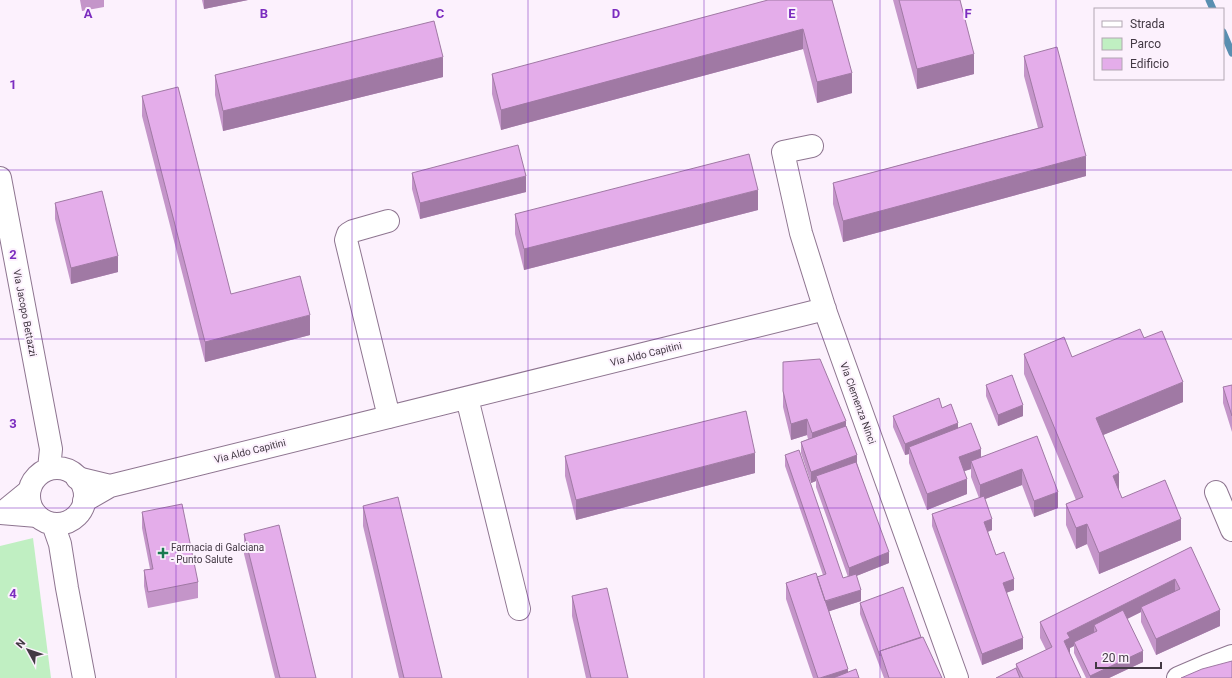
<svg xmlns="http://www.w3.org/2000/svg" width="1232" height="678" font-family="Roboto,sans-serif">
  <rect width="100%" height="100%" fill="#fcf1fd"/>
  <path fill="#c0efc2" d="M 33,538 L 51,678 L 0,678 L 0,546 Z"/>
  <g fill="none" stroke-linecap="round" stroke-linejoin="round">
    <path stroke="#598fb1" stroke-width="7" d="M 1209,0 L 1213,9
      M 1223,32 L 1232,53"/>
    <g stroke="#8e7590" stroke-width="24">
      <path id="minor" d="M 812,146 L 783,152 L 801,233 L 826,313 L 957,678
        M 388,221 L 353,231 L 348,234 L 346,240 L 389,417
        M 467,398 L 519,609
        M 77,478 L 110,486
        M 1216,492 L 1232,530
        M 84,501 L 110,486 L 825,309
        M 0,513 L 37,516
        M 2,513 L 29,491"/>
    </g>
    <g stroke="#8e7590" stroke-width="24">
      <path id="tertiary" d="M 0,178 L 51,449 L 49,469
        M29 496a28 28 0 1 1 56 0a28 28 0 1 1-56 0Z
        M 53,524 L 60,544 L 67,588 L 84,678
        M 1178,678 L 1206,666 L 1232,656"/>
    </g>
    <use href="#minor" stroke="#fff" stroke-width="22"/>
    <use href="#tertiary" stroke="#fff" stroke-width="22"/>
  </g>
  <path fill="#c495c9" d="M 80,0 L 104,0 L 104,7 L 82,11 Z
    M 202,0 L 248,0 L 204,9 Z
    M 832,0 L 852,93 L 817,103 L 803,49 L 501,130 L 492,94 L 492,74 Z
    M 893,0 L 960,0 L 974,74 L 917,89 Z
    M 1024,56 L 1086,176 L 843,242 L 833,204 L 833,183 L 1038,128 L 1024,76 Z
    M 215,75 L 443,77 L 223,131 L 215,95 Z
    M 142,96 L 231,294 L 310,335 L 205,362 L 142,116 Z
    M 412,173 L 526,192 L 420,219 L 412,189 Z
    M 55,203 L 118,272 L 71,284 L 55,219 Z
    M 758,210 L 524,270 L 515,234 L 515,214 Z
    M 1144,338 L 1183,402 L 1103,435 L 1119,491 L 1122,498 L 1181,540 L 1099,574 L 1087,544 L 1076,549 L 1066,525 L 1066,504 L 1076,500 L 1024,374 L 1024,354 L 1072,357 Z
    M 783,362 L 846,426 L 857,463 L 889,563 L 856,576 L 861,601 L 829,611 L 848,672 L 859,678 L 813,678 L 786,599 L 786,583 L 817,577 L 823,575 L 785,466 L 785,455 L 843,578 L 848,577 L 816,487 L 816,481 L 811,483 L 801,453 L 801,442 L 808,439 L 807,435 L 791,440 L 783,407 Z
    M 986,385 L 1023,416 L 998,426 L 986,396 Z
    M 1232,385 L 1232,432 L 1223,403 L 1223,387 Z
    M 942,408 L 981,458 L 1037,436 L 1058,508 L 1034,517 L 1022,485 L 985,499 L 992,530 L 988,532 L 996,555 L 1014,590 L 1006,593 L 1023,649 L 982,665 L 932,526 L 932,514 L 979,498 L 971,477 L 971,469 L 964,471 L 967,494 L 927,510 L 909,463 L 909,454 L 905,455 L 893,427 L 893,416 Z
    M 565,456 L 755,473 L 576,520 L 565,476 Z
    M 363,506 L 442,678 L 399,678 L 363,526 Z
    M 142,512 L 198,582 L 198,598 L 148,608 L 144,586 L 144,570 L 150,569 L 142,528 Z
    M 244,534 L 316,678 L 275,678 L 244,554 Z
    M 1191,547 L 1220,626 L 1156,655 L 1141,622 L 1141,612 L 1127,619 L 1143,662 L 1109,678 L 1086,678 L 1074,653 L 1074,646 L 1070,648 L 1070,654 L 1081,678 L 996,678 L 1016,668 L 1016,664 L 1046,650 L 1040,638 L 1040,622 Z
    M 572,596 L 628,678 L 586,678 L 572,616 Z
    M 860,603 L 921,637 L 942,678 L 884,678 L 860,614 Z"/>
  <path fill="#a079a4" d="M 204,0 L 248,0 L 204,9 Z
    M 803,29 L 803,49 L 501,130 L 501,110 Z
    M 974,54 L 974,74 L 917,89 L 917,69 Z
    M 443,57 L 443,77 L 223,131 L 223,111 Z
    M 852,73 L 852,93 L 817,103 L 817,82 Z
    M 1086,156 L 1086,176 L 843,242 L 843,221 Z
    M 526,176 L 526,192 L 420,219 L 420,203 Z
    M 758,190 L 758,210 L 524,270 L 524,249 Z
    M 118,256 L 118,272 L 71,284 L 71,268 Z
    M 310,315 L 310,335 L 205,362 L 205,342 Z
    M 1183,382 L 1183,402 L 1096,438 L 1096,418 Z
    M 1023,405 L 1023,416 L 998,426 L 998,415 Z
    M 807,419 L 807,435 L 791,440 L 791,424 Z
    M 846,421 L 846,437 L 812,449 L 812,433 Z
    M 958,423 L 958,434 L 909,447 L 909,454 L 905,455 L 905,444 Z
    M 981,449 L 981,465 L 971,461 L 971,469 L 959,473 L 959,457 Z
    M 755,453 L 755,473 L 576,520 L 576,500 Z
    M 857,455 L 857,466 L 816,476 L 816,481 L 811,483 L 811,472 Z
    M 1022,469 L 1022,485 L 980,501 L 980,485 Z
    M 1119,473 L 1119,494 L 1113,476 Z
    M 967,479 L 967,494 L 927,510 L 927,494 Z
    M 1058,492 L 1058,508 L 1034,517 L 1034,501 Z
    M 992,519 L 992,530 L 984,533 L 984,522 Z
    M 1181,519 L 1181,540 L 1099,574 L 1099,553 Z
    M 1087,524 L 1087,544 L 1076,549 L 1076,528 Z
    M 889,552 L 889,563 L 849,579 L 849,568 Z
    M 1014,579 L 1014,590 L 1003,594 L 1003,583 Z
    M 1175,579 L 1175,595 L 1141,607 L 1141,612 L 1097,634 L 1097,631 L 1094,625 L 1094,636 L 1074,642 L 1074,646 L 1070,648 L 1070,654 L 1064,641 L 1067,633 Z
    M 861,590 L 861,601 L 824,613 L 824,602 Z
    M 1220,610 L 1220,626 L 1156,655 L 1156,639 Z
    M 1023,638 L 1023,649 L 982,665 L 982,654 Z
    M 1143,651 L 1143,662 L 1109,678 L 1090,678 L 1090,676 Z
    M 848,669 L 848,678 L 820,678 Z"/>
  <path fill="#e4adea" stroke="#a079a4" d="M 768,0 L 832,0 L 852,73 L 817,82 L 803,29 L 501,110 L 492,74 Z
    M 899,0 L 960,0 L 974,54 L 917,69 Z
    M 434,21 L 443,57 L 223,111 L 215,75 Z
    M 1057,47 L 1086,156 L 843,221 L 833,183 L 1043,127 L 1024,56 Z
    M 178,87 L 231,294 L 300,276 L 310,315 L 205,342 L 142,96 Z
    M 518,145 L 526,176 L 420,203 L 412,173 Z
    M 749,154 L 758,190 L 524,249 L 515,214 Z
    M 102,191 L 118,256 L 71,268 L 55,203 Z
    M 1140,329 L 1144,338 L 1162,331 L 1183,382 L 1096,418 L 1119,473 L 1113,476 L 1122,498 L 1165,480 L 1181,519 L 1099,553 L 1087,524 L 1076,528 L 1066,504 L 1083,497 L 1024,354 L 1064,337 L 1072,357 Z
    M 820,359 L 846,421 L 812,433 L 807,419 L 791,424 L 783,391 L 783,362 Z
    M 1012,375 L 1023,405 L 998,415 L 986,385 Z
    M 1232,385 L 1232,416 L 1223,387 Z
    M 939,398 L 942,408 L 951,404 L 958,423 L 905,444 L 893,416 Z
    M 746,411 L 755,453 L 576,500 L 565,456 Z
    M 971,423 L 981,449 L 959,457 L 967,479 L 927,494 L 909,447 Z
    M 846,426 L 857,455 L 811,472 L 801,442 Z
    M 1037,436 L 1058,492 L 1034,501 L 1022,469 L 980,485 L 971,461 Z
    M 799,450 L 843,578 L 856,574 L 861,590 L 825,601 L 817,577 L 826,574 L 785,455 Z
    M 856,462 L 889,552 L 849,568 L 816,476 Z
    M 984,496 L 992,519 L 984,522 L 996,555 L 1004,552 L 1014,579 L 1003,583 L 1023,638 L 982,654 L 932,514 Z
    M 398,497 L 442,678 L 404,678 L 363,506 Z
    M 182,504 L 198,582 L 148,592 L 144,570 L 153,569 L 142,512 Z
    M 279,525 L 316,678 L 280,678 L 244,534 Z
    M 1191,547 L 1220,610 L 1156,639 L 1141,607 L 1180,589 L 1175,579 L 1067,633 L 1070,638 L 1064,641 L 1081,678 L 1023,678 L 1016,664 L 1052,647 L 1040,622 Z
    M 816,573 L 848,669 L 820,678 L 818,678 L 786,583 Z
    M 903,587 L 921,637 L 880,651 L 880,656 L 860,603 Z
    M 607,588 L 628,678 L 591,678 L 572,596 Z
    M 1123,610 L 1143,651 L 1090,676 L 1074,642 L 1097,631 L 1094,625 Z
    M 923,637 L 942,678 L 889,678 L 880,651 Z
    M 1232,661 L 1232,678 L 1181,678 L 1202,669 Z
    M 1016,668 L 1020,678 L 996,678 Z
    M 856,669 L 859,678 L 833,678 Z"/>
  <path fill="none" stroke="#7b2cbf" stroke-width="1" stroke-opacity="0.55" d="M 176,0 L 176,678M 352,0 L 352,678M 528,0 L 528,678M 704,0 L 704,678M 880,0 L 880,678M 1056,0 L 1056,678M 0,170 L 1232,170M 0,339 L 1232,339M 0,508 L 1232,508"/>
  <path fill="#1b7a51" stroke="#fcf1fd" stroke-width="1.5" d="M161 547h4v4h4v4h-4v4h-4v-4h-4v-4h4z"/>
  <g text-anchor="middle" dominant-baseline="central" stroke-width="4" stroke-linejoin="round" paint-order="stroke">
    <g font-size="10" fill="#433944" stroke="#fcf1fd">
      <text transform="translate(25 313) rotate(79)">Via Jacopo Bettazzi</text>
      <text transform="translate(646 354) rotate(-14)">Via Aldo Capitini</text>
      <text transform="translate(858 403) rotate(70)">Via Clemenza Ninci</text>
      <text transform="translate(250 451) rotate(-14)">Via Aldo Capitini</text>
    </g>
    <g font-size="10" fill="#433944" stroke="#fcf1fd" text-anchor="start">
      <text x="171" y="547">Farmacia di Galciana<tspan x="171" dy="12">- Punto Salute</tspan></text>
    </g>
  </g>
  <g font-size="13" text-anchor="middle" font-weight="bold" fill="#7b2cbf" stroke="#fcf1fd" stroke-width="4" stroke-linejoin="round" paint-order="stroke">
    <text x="88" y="18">A</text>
    <text x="264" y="18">B</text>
    <text x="440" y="18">C</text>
    <text x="616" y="18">D</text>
    <text x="792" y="18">E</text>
    <text x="968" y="18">F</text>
    <text x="13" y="89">1</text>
    <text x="13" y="259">2</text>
    <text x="13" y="428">3</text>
    <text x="13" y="598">4</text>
  </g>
  <rect x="1094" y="8" width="130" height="72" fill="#fcf1fd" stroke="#b2a7b3"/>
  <rect x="1102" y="21" width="20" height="6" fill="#ffffff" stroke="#b2a7b3"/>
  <text x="1130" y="28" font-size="12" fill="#433944">Strada</text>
  <rect x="1102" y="38" width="20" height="12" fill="#c0efc2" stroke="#b2a7b3"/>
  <text x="1130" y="48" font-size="12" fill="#433944">Parco</text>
  <rect x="1102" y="58" width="20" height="12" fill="#e4adea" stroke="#b2a7b3"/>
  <text x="1130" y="68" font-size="12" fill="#433944">Edificio</text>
  <g transform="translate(28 650) rotate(310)" stroke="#fcf1fd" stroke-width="3" paint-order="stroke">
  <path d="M0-3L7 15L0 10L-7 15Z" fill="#433944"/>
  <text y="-6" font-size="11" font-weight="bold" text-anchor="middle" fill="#433944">N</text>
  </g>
  <path d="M1096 662v6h65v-6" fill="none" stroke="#433944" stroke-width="2"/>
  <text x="1102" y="662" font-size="12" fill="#433944" stroke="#fcf1fd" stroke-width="3" paint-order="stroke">20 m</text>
</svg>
